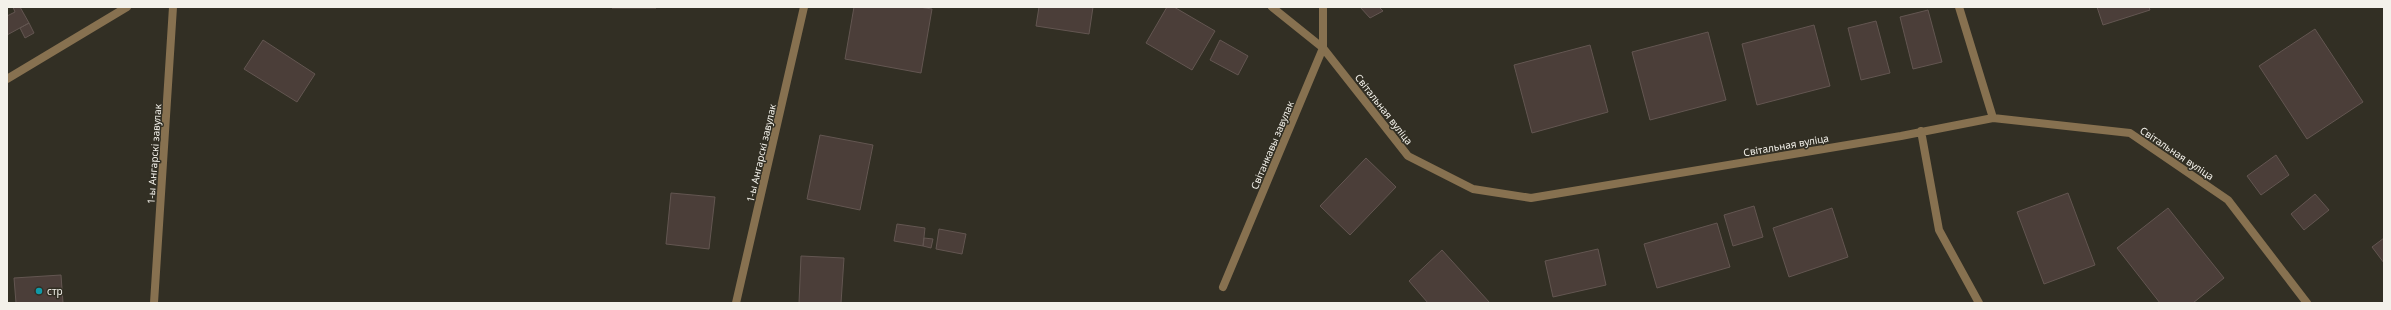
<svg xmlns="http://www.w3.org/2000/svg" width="2391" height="310" font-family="'Noto Sans',sans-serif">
  <rect width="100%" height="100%" fill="#322f24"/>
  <path fill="#4b3e39" stroke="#635651" d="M 13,7 L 20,7 L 29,23 L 7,35 L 7,16 L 15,12 Z
    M 612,7 L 656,7 L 656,8 L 612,8 Z
    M 854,7 L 919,7 L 932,9 L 921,73 L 845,59 Z
    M 1039,7 L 1093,7 L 1089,34 L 1036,26 Z
    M 1167,7 L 1174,7 L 1215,31 L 1192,70 L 1146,43 Z
    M 1360,7 L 1379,7 L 1383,11 L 1370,18 Z
    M 2097,7 L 2149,7 L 2150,10 L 2103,25 Z
    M 1928,10 L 1942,62 L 1913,69 L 1900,17 Z
    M 1876,21 L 1890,73 L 1861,80 L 1848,28 Z
    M 29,23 L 34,33 L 25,38 L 20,28 Z
    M 1814,25 L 1830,86 L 1757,105 L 1742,44 Z
    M 2315,29 L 2363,102 L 2307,139 L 2259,66 Z
    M 1708,32 L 1726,100 L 1650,120 L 1632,52 Z
    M 263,40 L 315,74 L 297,102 L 244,69 Z
    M 1220,40 L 1248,56 L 1238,75 L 1210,60 Z
    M 1590,45 L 1608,112 L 1532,133 L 1514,65 Z
    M 820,135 L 873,145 L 860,210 L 807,199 Z
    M 2276,155 L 2289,175 L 2261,195 L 2247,176 Z
    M 1366,158 L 1396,187 L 1350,235 L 1320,206 Z
    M 671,193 L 715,197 L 709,249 L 666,244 Z
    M 2068,193 L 2095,265 L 2044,284 L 2017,212 Z
    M 2315,194 L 2329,210 L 2304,230 L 2291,214 Z
    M 1754,206 L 1763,237 L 1733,246 L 1724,215 Z
    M 1832,208 L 1848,257 L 1789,277 L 1773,228 Z
    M 2168,208 L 2224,278 L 2193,303 L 2160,303 L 2117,248 Z
    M 1717,223 L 1730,267 L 1657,288 L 1644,244 Z
    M 897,224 L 925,228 L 923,246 L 894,241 Z
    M 939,229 L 966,234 L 962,254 L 936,249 Z
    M 924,238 L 933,239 L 931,248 L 923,246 Z
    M 2384,238 L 2384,263 L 2372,247 Z
    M 1598,249 L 1606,285 L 1553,297 L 1545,261 Z
    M 1442,250 L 1490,303 L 1428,303 L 1409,281 Z
    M 801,256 L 844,258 L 841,303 L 799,303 Z
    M 61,275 L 63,303 L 16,303 L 14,278 Z"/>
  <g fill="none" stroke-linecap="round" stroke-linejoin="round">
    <path stroke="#877150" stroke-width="8" d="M 1272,7 L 1323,48 L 1408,156 L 1473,189 L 1531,198 L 1901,136 L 1993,118 L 2130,133 L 2228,200 L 2307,303
      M 1959,7 L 1993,118
      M 7,79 L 127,7
      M 1921,131 L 1939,230 L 1979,303
      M 1223,287 L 1323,48 L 1323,7
      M 154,303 L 173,7"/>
    <path stroke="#877150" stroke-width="8" d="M 736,303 L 804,7"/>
  </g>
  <circle fill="#0f9aa8" stroke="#322f24" stroke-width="1.5" cx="39" cy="291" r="4"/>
  <g text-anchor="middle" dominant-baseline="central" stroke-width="3" stroke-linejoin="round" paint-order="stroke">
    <g font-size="10" fill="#f3f1ea" stroke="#322f24">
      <text transform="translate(1384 109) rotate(52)">Світальная вуліца</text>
      <text transform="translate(1272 145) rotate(-67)">Світанкавы завулак</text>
      <text transform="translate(1786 145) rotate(-10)">Світальная вуліца</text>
      <text transform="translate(761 153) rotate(-77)">1-ы Ангарскі завулак</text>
      <text transform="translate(2177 153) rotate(34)">Світальная вуліца</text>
      <text transform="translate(154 154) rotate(-86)">1-ы Ангарскі завулак</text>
    </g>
    <g font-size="10" fill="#f3f1ea" stroke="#322f24" text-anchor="start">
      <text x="47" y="291">стр</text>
    </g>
  </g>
  <rect width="2391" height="310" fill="none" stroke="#f3f1ea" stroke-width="16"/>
</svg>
